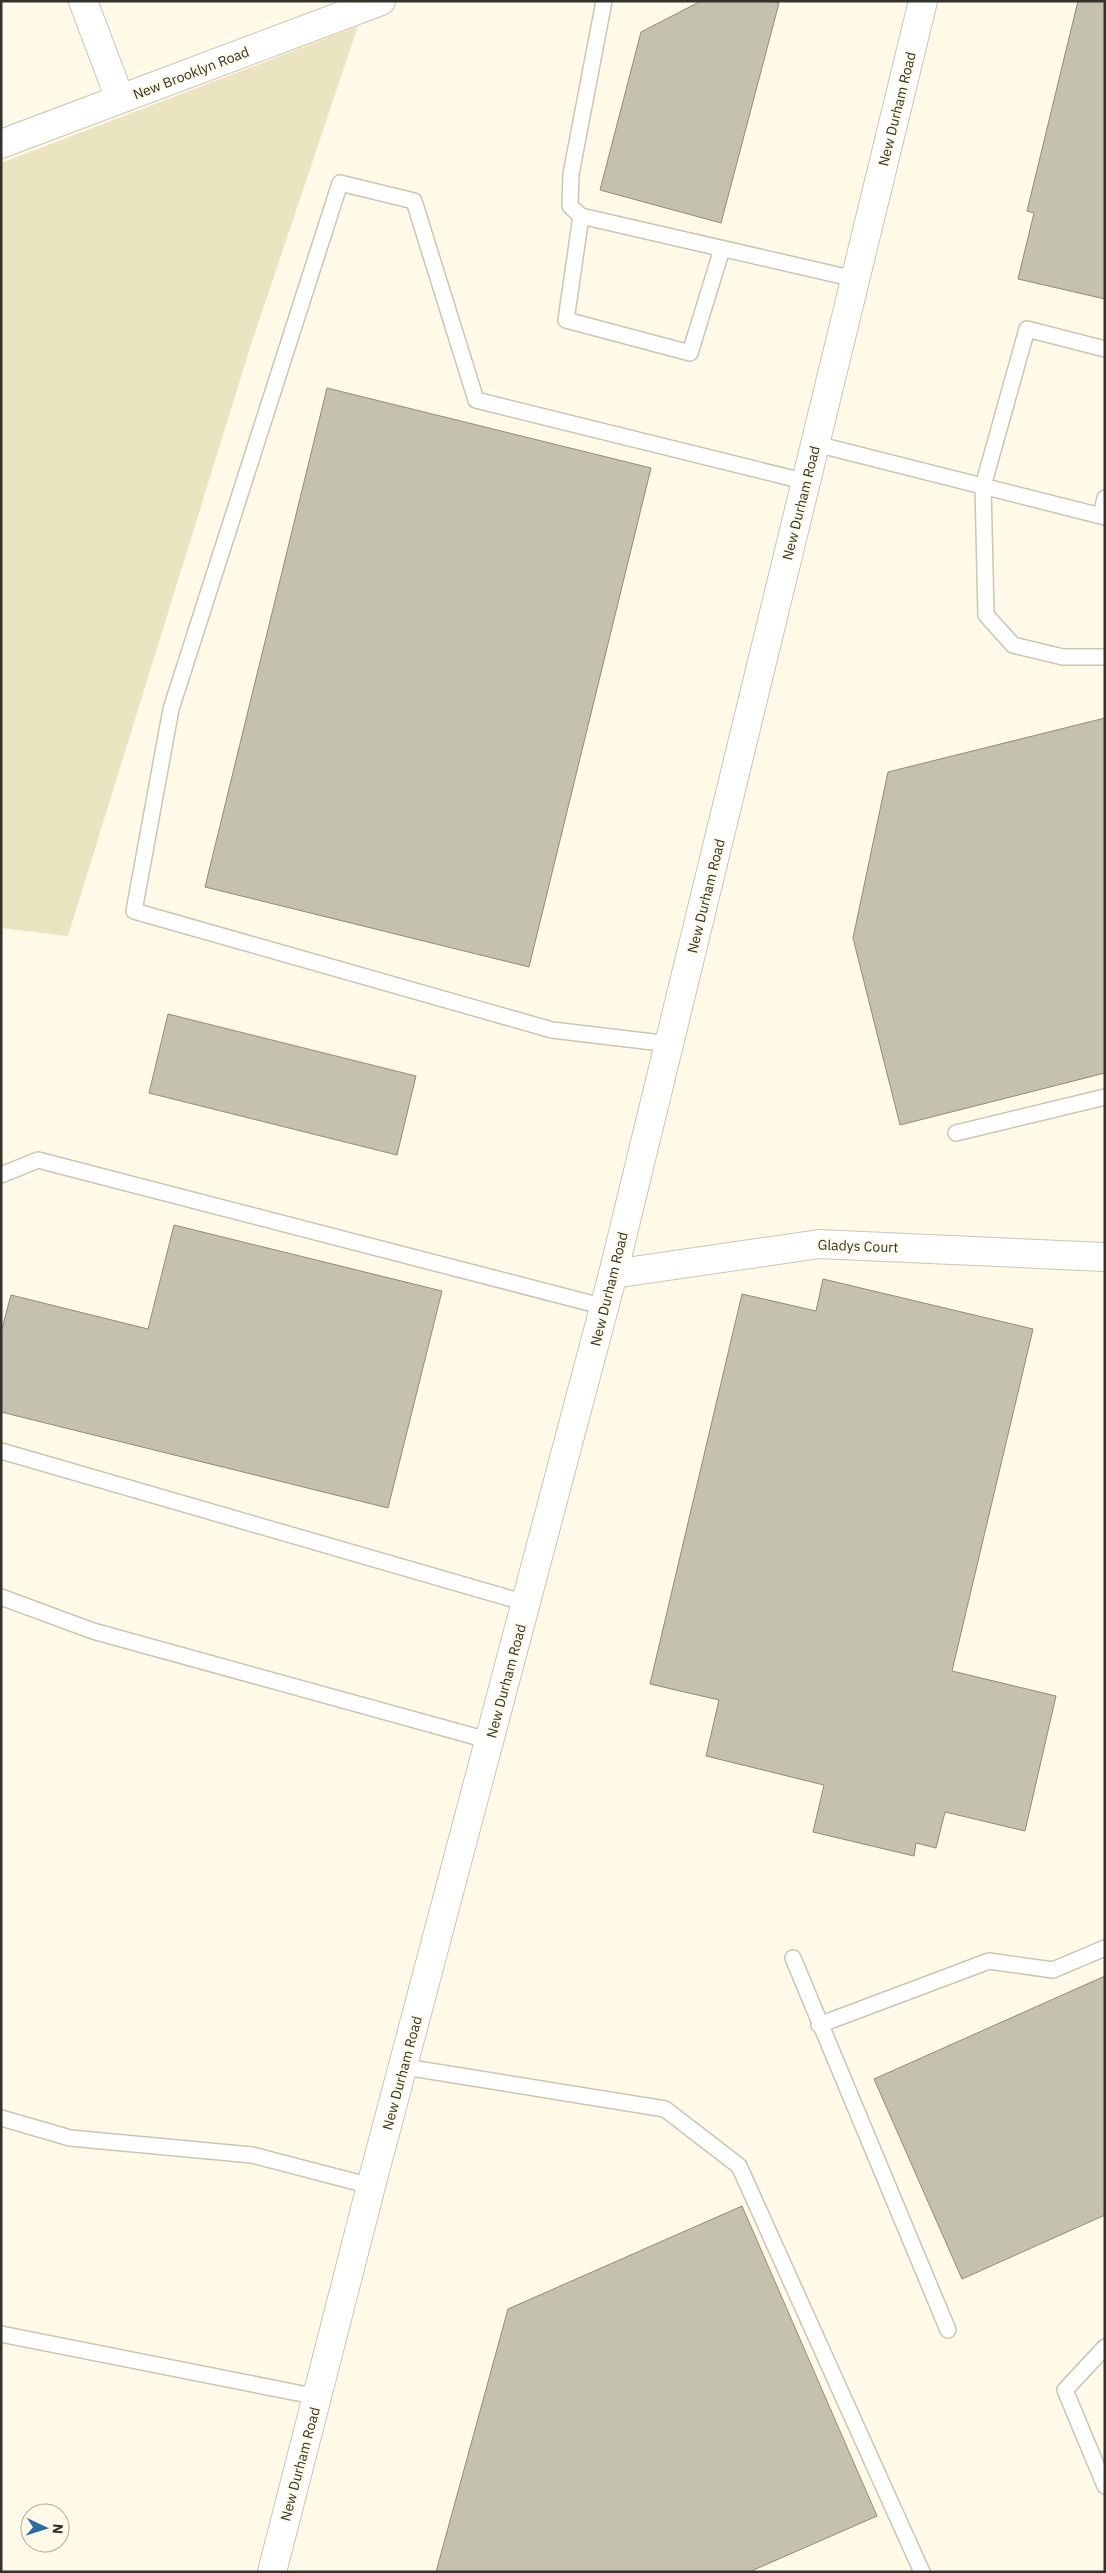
<svg xmlns="http://www.w3.org/2000/svg" width="1106" height="2573" font-family="'IBM Plex Sans',sans-serif">
  <rect width="100%" height="100%" fill="#fefae7"/>
  <path fill="#ebe4c1" d="M 358,26 L 250,348 L 68,936 L 1,928 L 1,163 Z"/>
  <path fill="#c5c1af" stroke="#8f8b7a" d="M 701,1 L 772,1 L 779,3 L 721,223 L 600,190 L 641,32 Z
    M 1078,1 L 1105,1 L 1105,299 L 1018,279 L 1034,213 L 1027,211 Z
    M 327,388 L 651,468 L 529,967 L 205,887 Z
    M 1105,718 L 1105,1073 L 900,1125 L 853,938 L 888,772 Z
    M 168,1014 L 416,1076 L 397,1155 L 149,1093 Z
    M 174,1225 L 442,1291 L 388,1508 L 1,1412 L 1,1332 L 11,1295 L 148,1329 Z
    M 823,1279 L 1033,1329 L 952,1671 L 1056,1696 L 1025,1831 L 945,1812 L 936,1848 L 916,1843 L 914,1856 L 813,1832 L 824,1785 L 706,1756 L 719,1700 L 650,1684 L 742,1294 L 816,1311 Z
    M 1105,1976 L 1105,2215 L 962,2279 L 874,2079 Z
    M 742,2206 L 877,2516 L 749,2572 L 436,2572 L 508,2309 Z"/>
  <g fill="none" stroke-linecap="round" stroke-linejoin="round">
    <g stroke="#cac6b4" stroke-width="18">
      <path id="service" d="M 604,1 L 571,174 L 570,206 L 581,216 L 855,279
        M 581,216 L 566,320 L 690,353 L 722,249
        M 1105,349 L 1027,329 L 983,486 L 986,615 L 1013,645 L 1063,657 L 1105,657
        M 816,444 L 1105,517
        M 1101,516 L 1105,498
        M 670,1044 L 552,1030 L 134,911 L 171,709 L 340,183 L 414,201 L 476,400 L 807,482
        M 956,1133 L 1105,1097
        M 1,1175 L 38,1160 L 605,1307
        M 1,1451 L 526,1603
        M 1,1597 L 93,1631 L 491,1741
        M 793,1958 L 948,2330
        M 819,2025 L 989,1961 L 1053,1970 L 1105,1948
        M 405,2067 L 665,2109 L 739,2166 L 922,2572
        M 1,2118 L 70,2138 L 252,2155 L 371,2186
        M 1,2334 L 318,2397
        M 1105,2347 L 1065,2390 L 1105,2486"/>
    </g>
    <g stroke="#cac6b4" stroke-width="30">
      <path id="minor" d="M 83,1 L 120,99
        M 1,144 L 381,1
        M 613,1274 L 819,1244 L 1105,1257"/>
    </g>
    <g stroke="#cac6b4" stroke-width="30">
      <path id="secondary" d="M 272,2572 L 371,2186 L 613,1274 L 923,1"/>
    </g>
    <use href="#service" stroke="#fff" stroke-width="15"/>
    <use href="#minor" stroke="#fff" stroke-width="28"/>
    <use href="#secondary" stroke="#fff" stroke-width="28"/>
  </g>
  <g text-anchor="middle" dominant-baseline="central" stroke-width="4" stroke-linejoin="round" paint-order="stroke">
    <g font-size="14" fill="#33322a" stroke="#fefae7">
      <text transform="translate(191 73) rotate(-21)">New Brooklyn Road</text>
      <text transform="translate(897 109) rotate(-76)">New Durham Road</text>
      <text transform="translate(801 503) rotate(-76)">New Durham Road</text>
      <text transform="translate(706 896) rotate(-76)">New Durham Road</text>
      <text transform="translate(858 1246) rotate(2)">Gladys Court</text>
      <text transform="translate(609 1289) rotate(-76)">New Durham Road</text>
      <text transform="translate(506 1681) rotate(-75)">New Durham Road</text>
      <text transform="translate(402 2073) rotate(-75)">New Durham Road</text>
      <text transform="translate(300 2464) rotate(-75)">New Durham Road</text>
    </g>
  </g>
  <rect width="1106" height="2573" fill="none" stroke="#33322a" stroke-width="5"/>
  <g transform="translate(45 2528) rotate(94)"><circle r="24" fill="#fefae7" stroke="#adaa9b"/>
  <path d="M0-4L9 19L0 12L-9 19Z" fill="#2c6da3"/>
  <text y="-8" font-size="14" font-weight="bold" text-anchor="middle" fill="#33322a">N</text>
  </g>
</svg>
